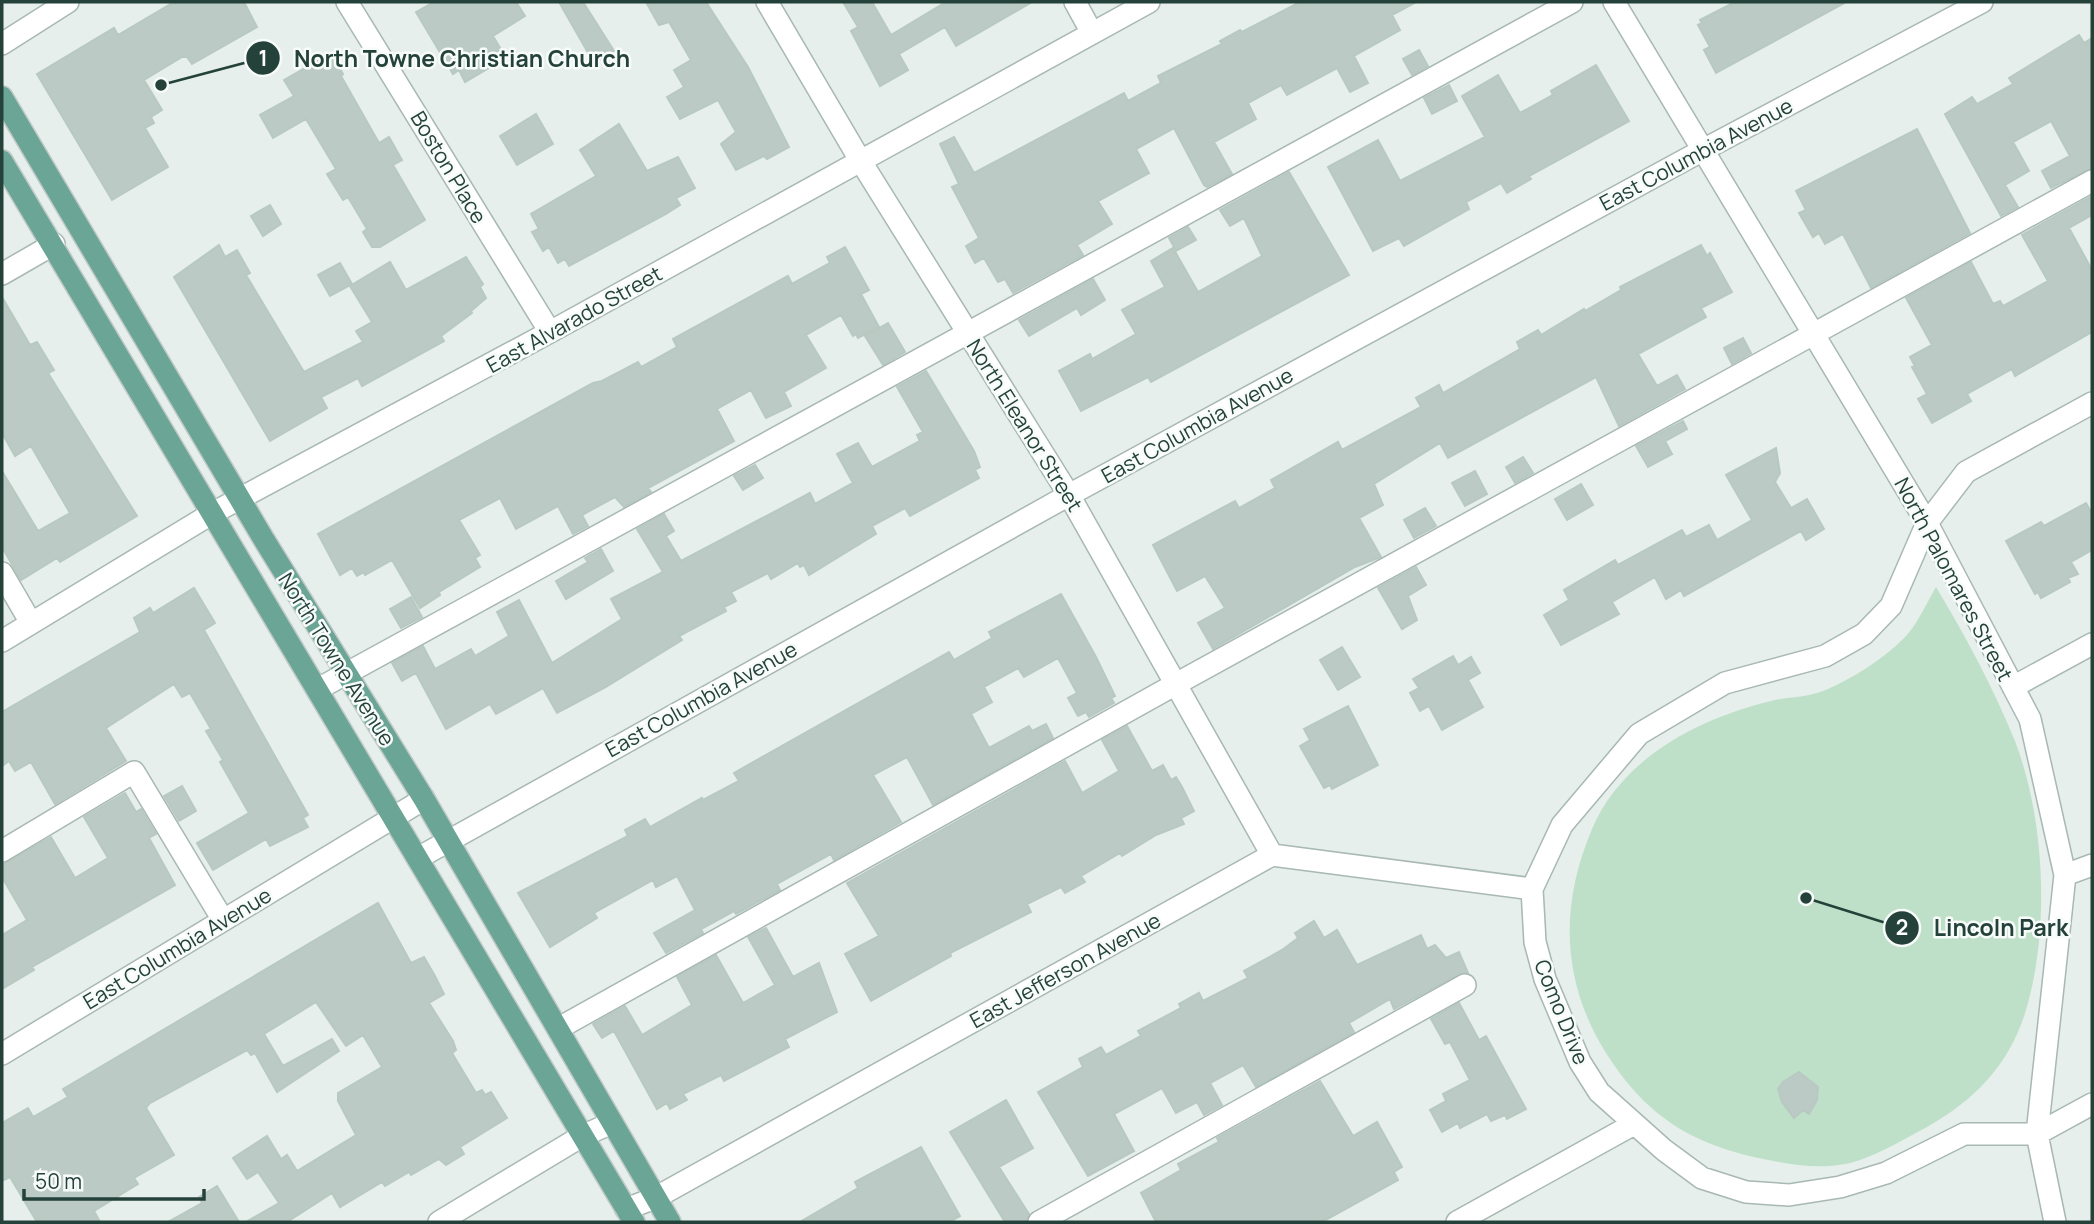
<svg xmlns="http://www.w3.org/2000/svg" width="2094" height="1224" font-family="Manrope,sans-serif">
  <rect width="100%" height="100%" fill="#e6efeb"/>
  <path fill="#bfe0c8" d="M 1936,587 C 1966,637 1993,687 2015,741 C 2045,819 2050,930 2026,1010 C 2010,1064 1975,1100 1927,1127 C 1906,1138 1883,1152 1860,1160 C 1835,1169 1804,1167 1779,1162 C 1694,1147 1645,1119 1600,1043 C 1561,974 1561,902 1592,829 C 1623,756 1702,717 1775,700 C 1790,697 1808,697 1823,691 C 1852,679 1884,659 1906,636 C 1918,623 1927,602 1936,587 Z"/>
  <path fill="#bbcac4" stroke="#b8c9c2" stroke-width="2" d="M 174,2 L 244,2 L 257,27 L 192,64 L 187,57 L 182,57 L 144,80 L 162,110 L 151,117 L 154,123 L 145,128 L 168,167 L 112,200 L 37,74 L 114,28 L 118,35 Z
    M 434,2 L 516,2 L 525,16 L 493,36 L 506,58 L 465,82 L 459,70 L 453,74 L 416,12 Z
    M 559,2 L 583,2 L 614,51 L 594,63 Z
    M 646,2 L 706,2 L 748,67 L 789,147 L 767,159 L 764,156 L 736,170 L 721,144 L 736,132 L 718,100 L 680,119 L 667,97 L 684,87 L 674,70 L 691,60 L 669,22 L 659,25 Z
    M 843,2 L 872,2 L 891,35 L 946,2 L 1032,2 L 956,46 L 945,27 L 899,54 L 908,70 L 880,86 L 851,31 L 858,27 Z
    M 1300,2 L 1416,2 L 1392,15 L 1400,30 L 1354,56 L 1368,83 L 1350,92 L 1337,68 L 1287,95 L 1281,85 L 1248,103 L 1256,119 L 1214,142 L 1232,174 L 1207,187 L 1204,185 L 1174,128 L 1136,149 L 1149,173 L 1098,201 L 1112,224 L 1077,245 L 1083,255 L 1013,293 L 1005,279 L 998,282 L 984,258 L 975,263 L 966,246 L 979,238 L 952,187 L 959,184 L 940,144 L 954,137 L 974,173 L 1124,93 L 1128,101 L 1161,83 L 1158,76 L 1222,44 L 1220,41 L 1240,30 L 1242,32 Z
    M 1735,2 L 1846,2 L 1716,73 L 1704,50 L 1710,47 L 1698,25 L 1702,23 L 1700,20 Z
    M 2079,35 L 2084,43 L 2092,38 L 2092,168 L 2051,188 L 2042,171 L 2070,156 L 2051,121 L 2013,142 L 2029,171 L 2005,185 L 2018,207 L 2001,216 L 1945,114 L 1972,97 L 1977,104 L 2013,84 L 2009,78 Z
    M 1419,50 L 1428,66 L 1412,75 L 1403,59 Z
    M 331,53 L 343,74 L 341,76 L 379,143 L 389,137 L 402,160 L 393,165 L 425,220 L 380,247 L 372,247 L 363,232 L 367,229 L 348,197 L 343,200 L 327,174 L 336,169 L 306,119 L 273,138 L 260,115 L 294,96 L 284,80 Z
    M 1596,65 L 1629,121 L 1529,176 L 1531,179 L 1507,193 L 1501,183 L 1466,202 L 1469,209 L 1404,246 L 1399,238 L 1373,251 L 1328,167 L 1378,140 L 1400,181 L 1485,137 L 1462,96 L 1498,75 L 1520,113 L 1553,95 L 1551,91 Z
    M 1449,85 L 1457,101 L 1432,114 L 1424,98 Z
    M 536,114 L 553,144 L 517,165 L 500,136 Z
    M 619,124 L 647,171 L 678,157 L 695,188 L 676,198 L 680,205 L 666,214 L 569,266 L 565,259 L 558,263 L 549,247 L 543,251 L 532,232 L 539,229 L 531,214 L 596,176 L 580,150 Z
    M 1917,129 L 1970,233 L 1871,288 L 1843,234 L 1825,244 L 1819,233 L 1813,237 L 1799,213 L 1806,210 L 1796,191 Z
    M 1289,172 L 1349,275 L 1151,382 L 1148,377 L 1081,411 L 1059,371 L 1090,354 L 1092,359 L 1136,334 L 1122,310 L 1165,287 L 1151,261 L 1173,248 L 1198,292 L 1262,256 L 1244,218 L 1230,226 L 1220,210 Z
    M 2092,196 L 2092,215 L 2069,228 L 2092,270 L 2092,332 L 2015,376 L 2012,369 L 1967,394 L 1971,401 L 1932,423 L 1918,399 L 1927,394 L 1912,367 L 1915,366 L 1910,357 L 1932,345 L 1906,298 L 1971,262 L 1993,304 L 2000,301 L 2003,306 L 2048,281 L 2022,235 Z
    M 270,205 L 281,224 L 263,236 L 251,216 Z
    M 1188,227 L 1196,240 L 1176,251 L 1169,238 Z
    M 219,245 L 225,257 L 237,250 L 250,273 L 246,275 L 304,372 L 363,342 L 356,331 L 372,322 L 350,286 L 390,262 L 406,290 L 466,257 L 483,284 L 480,287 L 486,298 L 471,311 L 472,313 L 441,336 L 444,341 L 362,386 L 358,378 L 321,397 L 327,408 L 270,441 L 174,277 Z
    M 1701,245 L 1707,256 L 1710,253 L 1732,292 L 1701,308 L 1706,317 L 1638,354 L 1657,386 L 1677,375 L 1685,389 L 1619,426 L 1596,377 L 1448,458 L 1440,443 L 1374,484 L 1383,505 L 1359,518 L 1381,557 L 1355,567 L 1213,649 L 1198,623 L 1225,608 L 1205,576 L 1177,591 L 1153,545 L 1235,501 L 1239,508 L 1275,488 L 1271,480 L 1338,442 L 1342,450 L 1421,407 L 1416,398 L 1439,385 L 1443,393 L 1520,349 L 1517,342 L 1538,330 L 1541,335 L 1584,309 L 1585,311 L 1621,290 L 1620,287 Z
    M 845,247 L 869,290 L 861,294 L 879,327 L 858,338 L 856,334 L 853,336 L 841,315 L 806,335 L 826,368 L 784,392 L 791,406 L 766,418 L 751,390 L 717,409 L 734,441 L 648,488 L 651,492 L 624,507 L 615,497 L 582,515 L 588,526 L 573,534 L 558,506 L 516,529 L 500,498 L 459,520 L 480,555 L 475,558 L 480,567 L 439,592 L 440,595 L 420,608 L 392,560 L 365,575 L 364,572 L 357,576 L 352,568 L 340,575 L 318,534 L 593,383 L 602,381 L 638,362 L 641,367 L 677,347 L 673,339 L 788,276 L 792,284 L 830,263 L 827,257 Z
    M 340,263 L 352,284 L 330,296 L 318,275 Z
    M 1093,279 L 1105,300 L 1081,315 L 1077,308 L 1029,336 L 1019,320 Z
    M 2,297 L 30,345 L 37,342 L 54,370 L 48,373 L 137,516 L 60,562 L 57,558 L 21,580 L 2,547 L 2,471 L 38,531 L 70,513 L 31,446 L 15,456 L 2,433 Z
    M 888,323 L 905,352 L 883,365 L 865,336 Z
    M 1743,338 L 1751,353 L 1732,364 L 1724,348 Z
    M 926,371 L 974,451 L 980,467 L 975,470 L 979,478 L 910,516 L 905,508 L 872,526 L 876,534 L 809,575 L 804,565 L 800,567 L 798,563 L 771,579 L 768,573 L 731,592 L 736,601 L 724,607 L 726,611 L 679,636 L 682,640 L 606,687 L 557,713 L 543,688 L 496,714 L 490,704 L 446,729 L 416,673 L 402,681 L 392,663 L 423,646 L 435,669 L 471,649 L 475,656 L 509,636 L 497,612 L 519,600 L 552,663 L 622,619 L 611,599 L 663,572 L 637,529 L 664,514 L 674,531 L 666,536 L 681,561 L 810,493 L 815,504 L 853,483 L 837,454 L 858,443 L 872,467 L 920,441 L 917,435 L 923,432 L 897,387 Z
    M 1683,421 L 1687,429 L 1665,441 L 1672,454 L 1648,467 L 1636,446 Z
    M 1776,448 L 1780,473 L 1775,482 L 1791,508 L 1807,499 L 1824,529 L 1806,540 L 1801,531 L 1684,596 L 1681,590 L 1666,599 L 1655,577 L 1612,602 L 1619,614 L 1561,645 L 1544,615 L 1569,600 L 1564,590 L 1615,560 L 1618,565 L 1682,530 L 1686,537 L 1709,525 L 1717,540 L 1752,520 L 1726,475 Z
    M 1523,457 L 1533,473 L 1515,483 L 1506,467 Z
    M 755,465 L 763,478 L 743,490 L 734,476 Z
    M 1475,471 L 1487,494 L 1465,506 L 1452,483 Z
    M 1581,484 L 1593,505 L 1567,520 L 1555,499 Z
    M 2086,503 L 2092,514 L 2092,550 L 2071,562 L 2078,574 L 2068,578 L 2070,582 L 2041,598 L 2038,592 L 2035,594 L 2006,541 L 2041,522 L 2044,526 Z
    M 1425,508 L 1436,526 L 1414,538 L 1404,520 Z
    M 601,549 L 613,571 L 566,599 L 556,581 L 588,562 L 585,558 Z
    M 1416,567 L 1426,585 L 1408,596 L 1417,620 L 1402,629 L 1378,588 Z
    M 194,588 L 215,623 L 204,630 L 308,815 L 303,818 L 308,827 L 270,846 L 266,839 L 213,870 L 197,843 L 249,813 L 220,762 L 223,760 L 206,731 L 211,729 L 190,693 L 182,697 L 174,684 L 106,728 L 126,761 L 55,804 L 31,762 L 15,771 L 9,761 L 2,766 L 2,712 L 140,632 L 134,618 L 150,608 L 153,613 Z
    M 1061,594 L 1096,657 L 1115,696 L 1111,698 L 1114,703 L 1089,717 L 1086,712 L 1078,716 L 1068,698 L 1077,693 L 1058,658 L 1024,677 L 1018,668 L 984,687 L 992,702 L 971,714 L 989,748 L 1029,726 L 1032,731 L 1046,724 L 1053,738 L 933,805 L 907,757 L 873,775 L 901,822 L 834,860 L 831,854 L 777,884 L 780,890 L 736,914 L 734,911 L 701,929 L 703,933 L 666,953 L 654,933 L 695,910 L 677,876 L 656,887 L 653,880 L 594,913 L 597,918 L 550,947 L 518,893 L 628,836 L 625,830 L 645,819 L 650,827 L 702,798 L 703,800 L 739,781 L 734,773 L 755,761 L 949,652 L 954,660 L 992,638 L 989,632 Z
    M 411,597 L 422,617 L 401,628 L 390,609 Z
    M 1342,647 L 1360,677 L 1338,690 L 1320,660 Z
    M 1453,656 L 1458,665 L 1471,657 L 1480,673 L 1468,680 L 1483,707 L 1442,730 L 1429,706 L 1420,711 L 1410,693 L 1419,688 L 1413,679 Z
    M 1348,706 L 1378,765 L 1332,789 L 1330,785 L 1324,788 L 1300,746 L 1310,740 L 1304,729 Z
    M 1127,726 L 1152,771 L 1163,765 L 1171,780 L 1176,777 L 1182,787 L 1194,811 L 1181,818 L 1184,824 L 1156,835 L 1122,856 L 1120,853 L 1081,876 L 1085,882 L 1065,893 L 1061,887 L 1027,904 L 1031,912 L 950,953 L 951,956 L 871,1001 L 845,954 L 879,936 L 847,883 L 1065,761 L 1082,793 L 1119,771 L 1102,740 Z
    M 182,786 L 196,811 L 179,821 L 164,796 Z
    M 125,793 L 136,812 L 141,809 L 156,834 L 149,838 L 175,885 L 32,967 L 34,970 L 2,989 L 2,935 L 27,920 L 2,877 L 2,865 L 51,837 L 75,878 L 108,858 L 84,817 Z
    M 378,903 L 411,963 L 424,957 L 435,976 L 444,994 L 429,1003 L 453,1041 L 456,1050 L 452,1053 L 476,1093 L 482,1090 L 485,1095 L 491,1092 L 507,1118 L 460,1147 L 464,1154 L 446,1165 L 439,1159 L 411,1175 L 409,1172 L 385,1186 L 382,1182 L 340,1207 L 332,1193 L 287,1222 L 246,1222 L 279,1203 L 258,1172 L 247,1179 L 233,1158 L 267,1136 L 281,1159 L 287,1155 L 297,1171 L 356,1135 L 338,1101 L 338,1093 L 382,1067 L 363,1035 L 346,1046 L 316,1002 L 264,1034 L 283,1066 L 332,1039 L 339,1051 L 277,1092 L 255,1053 L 251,1055 L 247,1050 L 150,1103 L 146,1108 L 174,1155 L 134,1178 L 138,1184 L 94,1211 L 100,1222 L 37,1222 L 10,1177 L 2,1181 L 2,1123 L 28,1108 L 33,1117 L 68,1097 L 63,1089 Z
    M 1314,921 L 1324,938 L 1337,930 L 1357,965 L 1421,935 L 1427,949 L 1435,945 L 1446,958 L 1459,952 L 1468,973 L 1459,974 L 1394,1009 L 1390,999 L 1349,1023 L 1354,1032 L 1256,1087 L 1243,1065 L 1210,1083 L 1222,1105 L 1204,1115 L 1197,1102 L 1176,1113 L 1162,1088 L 1114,1114 L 1134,1151 L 1088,1176 L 1038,1092 L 1083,1067 L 1079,1059 L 1101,1047 L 1106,1055 L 1141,1036 L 1138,1031 L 1181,1008 L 1179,1004 L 1199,993 L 1203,1001 L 1248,978 L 1244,971 L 1282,950 L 1298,938 L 1295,933 Z
    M 766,928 L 793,977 L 819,963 L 837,1012 L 785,1039 L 789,1047 L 724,1081 L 721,1075 L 683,1094 L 687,1100 L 670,1109 L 667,1103 L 657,1109 L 614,1031 L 602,1038 L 593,1024 L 625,1006 L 642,1035 L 692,1005 L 677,977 L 716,955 L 743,1003 L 775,985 L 748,937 Z
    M 1459,1003 L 1479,1040 L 1486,1036 L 1526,1109 L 1507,1119 L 1505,1115 L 1491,1121 L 1487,1114 L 1460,1128 L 1458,1123 L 1442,1132 L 1430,1110 L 1446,1101 L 1443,1094 L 1470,1080 L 1450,1042 L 1445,1044 L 1431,1019 Z
    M 1799,1072 L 1818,1087 L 1817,1100 L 1809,1114 L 1803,1110 L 1794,1118 L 1782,1102 L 1778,1089 L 1783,1082 Z
    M 1320,1081 L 1353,1136 L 1377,1122 L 1402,1167 L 1394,1172 L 1398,1180 L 1322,1222 L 1156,1222 L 1141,1193 L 1181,1170 L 1178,1164 L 1219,1142 L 1217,1138 Z
    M 1006,1100 L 1033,1148 L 999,1167 L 1029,1214 L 1026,1222 L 1005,1222 L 950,1132 Z
    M 921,1147 L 960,1216 L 949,1222 L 800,1222 L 858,1188 L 855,1182 Z
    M 217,1186 L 239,1222 L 168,1222 L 202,1203 L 199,1197 Z"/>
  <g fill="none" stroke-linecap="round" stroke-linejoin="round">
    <g stroke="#a8b8b2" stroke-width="24">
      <path id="minor" d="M 347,2 L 550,332
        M 767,2 L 860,160 L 1069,495 L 1272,855
        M 1075,2 L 1092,33
        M 1614,2 L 1927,523 L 2030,719 L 2065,875 L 2037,1134 L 2055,1222
        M 2,44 L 68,2
        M 2,274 L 54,244
        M 2092,403 L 1966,472 L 1927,523 L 1891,606 L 1864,634 L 1825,656 L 1725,683 L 1639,734 L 1562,825 L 1532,889 L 1535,942 L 1545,979 L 1580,1062 L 1599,1092 L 1664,1150 L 1702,1178 L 1746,1192 L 1789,1195 L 1840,1187 L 1886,1173 L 1964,1134 L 2037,1134 L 2092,1104
        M 2,573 L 31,623
        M 2,641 L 211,514 L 550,332 L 1149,2
        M 2013,687 L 2092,644
        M 318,689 L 1572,2
        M 2,851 L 134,772 L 223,920
        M 418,858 L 1069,495 L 1703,150 L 1982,2
        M 2065,875 L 2092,865
        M 559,1028 L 1176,684 L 2092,181
        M 2,1054 L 424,799
        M 626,1209 L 655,1198 L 1272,855 L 1532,889
        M 439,1222 L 582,1136 L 612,1123
        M 1039,1222 L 1465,985
        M 1457,1222 L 1634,1124"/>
    </g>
    <g stroke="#c2cac8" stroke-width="24">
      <path id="major" d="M 2,97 L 263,538 L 424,799 L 670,1222
        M 2,161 L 634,1222"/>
    </g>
    <use href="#minor" stroke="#fff" stroke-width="21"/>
    <use href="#major" stroke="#6aa596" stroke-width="21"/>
  </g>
  <g text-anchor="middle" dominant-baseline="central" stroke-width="5" stroke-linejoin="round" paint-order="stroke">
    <g font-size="21" fill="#24423a" stroke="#f7fbf9">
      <text transform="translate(1696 154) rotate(-28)">East Columbia Avenue</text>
      <text transform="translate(449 167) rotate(59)">Boston Place</text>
      <text transform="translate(574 319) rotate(-29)">East Alvarado Street</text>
      <text transform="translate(1025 425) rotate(58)">North Eleanor Street</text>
      <text transform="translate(1197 425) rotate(-29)">East Columbia Avenue</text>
      <text transform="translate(1954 579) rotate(62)">North Palomares Street</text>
      <text transform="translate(337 659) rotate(58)">North Towne Avenue</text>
      <text transform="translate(701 699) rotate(-29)">East Columbia Avenue</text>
      <text transform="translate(177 948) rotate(-31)">East Columbia Avenue</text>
      <text transform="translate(1065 970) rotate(-29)">East Jefferson Avenue</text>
      <text transform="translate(1562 1012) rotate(68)">Como Drive</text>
    </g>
  </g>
  <path fill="none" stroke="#24423a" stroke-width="2.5" d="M161 85L263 58M1806 898L1902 928"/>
  <g fill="#24423a" stroke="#f7fbf9" stroke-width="2.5">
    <circle cx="161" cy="85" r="7"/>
    <circle cx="1806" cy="898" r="7"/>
    <circle cx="263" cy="58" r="18"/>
    <circle cx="1902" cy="928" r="18"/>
  </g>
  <g font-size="21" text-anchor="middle" font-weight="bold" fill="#fff">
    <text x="263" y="66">1</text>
    <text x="1902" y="935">2</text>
  </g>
  <g font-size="23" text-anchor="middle" font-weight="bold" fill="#24423a" stroke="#f7fbf9" stroke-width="5" stroke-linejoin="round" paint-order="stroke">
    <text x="462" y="67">North Towne Christian Church</text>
    <text x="2001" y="936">Lincoln Park</text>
  </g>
  <rect width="2094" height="1224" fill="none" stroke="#24423a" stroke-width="7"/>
  <path d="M24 1189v10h180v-10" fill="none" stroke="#24423a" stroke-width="3.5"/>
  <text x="35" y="1189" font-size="21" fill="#24423a" stroke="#f7fbf9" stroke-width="5" paint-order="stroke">50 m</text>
</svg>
